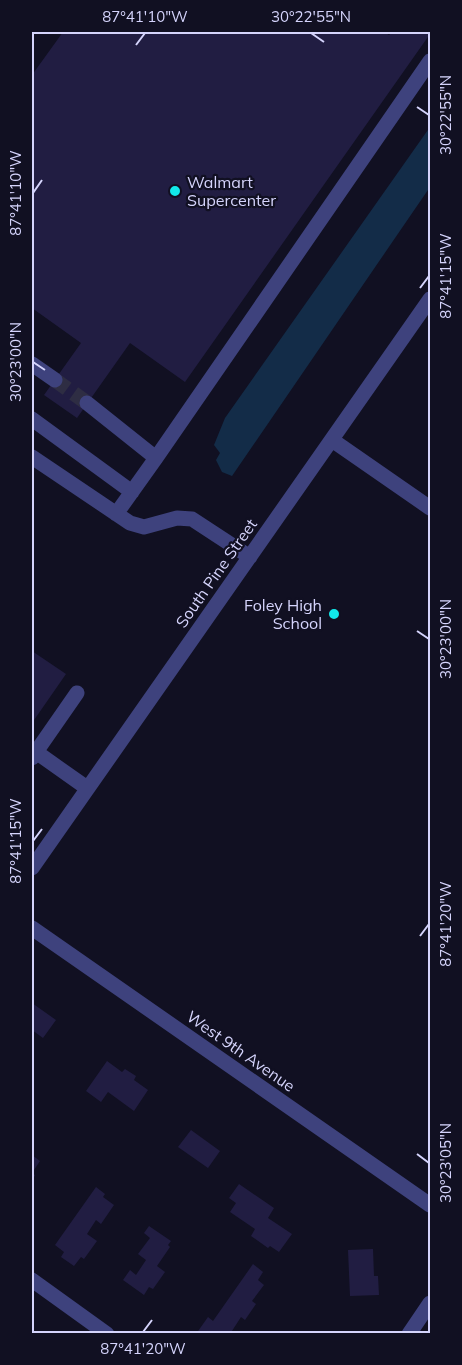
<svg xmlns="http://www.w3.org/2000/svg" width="462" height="1365" font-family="Mulish,sans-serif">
  <rect width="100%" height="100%" fill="#111022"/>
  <path fill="#132c48" d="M 430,127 L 430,187 L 232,476 L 222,472 L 216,460 L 220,453 L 214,445 L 225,418 Z"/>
  <path fill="#211d42" d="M 63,32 L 384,32 L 389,35 L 392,32 L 430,32 L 430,34 L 185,382 L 130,343 L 77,418 L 44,395 L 81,343 L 32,308 L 32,75 Z
    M 32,651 L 66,674 L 32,723 Z
    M 32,1003 L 56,1020 L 43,1038 L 32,1030 Z
    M 107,1061 L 122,1072 L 125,1069 L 136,1076 L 134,1080 L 148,1090 L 134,1111 L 108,1092 L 101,1102 L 86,1091 Z
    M 191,1130 L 220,1151 L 208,1168 L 178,1147 Z
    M 32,1155 L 40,1161 L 32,1173 L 35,1175 L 32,1181 Z
    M 239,1184 L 274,1208 L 268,1218 L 292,1234 L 279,1252 L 270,1246 L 268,1248 L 251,1236 L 255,1229 L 230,1212 L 236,1203 L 229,1198 Z
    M 96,1187 L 105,1194 L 103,1197 L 114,1205 L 101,1224 L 96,1220 L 87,1234 L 97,1241 L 84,1259 L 81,1257 L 74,1266 L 61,1257 L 64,1252 L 55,1245 Z
    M 149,1226 L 171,1241 L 168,1245 L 170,1247 L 157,1266 L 165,1272 L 153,1289 L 149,1287 L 144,1295 L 123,1280 L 130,1270 L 136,1275 L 146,1260 L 138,1254 L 150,1238 L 144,1233 Z
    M 373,1249 L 374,1276 L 378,1276 L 379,1295 L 350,1296 L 348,1250 Z
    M 253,1264 L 263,1272 L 258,1280 L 264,1285 L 252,1301 L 256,1304 L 245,1320 L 241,1317 L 230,1334 L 226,1332 L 225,1334 L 196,1334 L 208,1317 L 213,1321 Z"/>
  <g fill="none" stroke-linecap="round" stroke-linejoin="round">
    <path stroke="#2e2d43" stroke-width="15" stroke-dasharray="15 8" stroke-linecap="butt" d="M 55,380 L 87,403"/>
    <path stroke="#3e427d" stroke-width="15" d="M 32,364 L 55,380
      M 87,403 L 156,458
      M 32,419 L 132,492
      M 332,440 L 430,508
      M 32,457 L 130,523 L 144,527 L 177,518 L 192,519 L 250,557
      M 116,514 L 156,458 L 430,61
      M 36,752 L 77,693
      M 32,758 L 36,752 L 87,788
      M 32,868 L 430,299
      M 32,928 L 430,1205
      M 32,1280 L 107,1334
      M 409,1334 L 430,1303"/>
  </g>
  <path fill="none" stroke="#d5d4fc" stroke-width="2" d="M 311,33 L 324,42M 136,45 L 145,33M 417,107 L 429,115M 33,193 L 42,180M 420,288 L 429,276M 33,362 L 45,370M 417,631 L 429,639M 33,841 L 42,829M 420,936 L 429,924M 417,1154 L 429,1163M 143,1332 L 152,1320"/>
  <g fill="#12e8ea" stroke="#111022" stroke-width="2">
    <circle cx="175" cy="191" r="6"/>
    <circle cx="334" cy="614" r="6"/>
  </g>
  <g text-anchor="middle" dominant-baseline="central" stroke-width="4.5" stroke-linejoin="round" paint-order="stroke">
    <g font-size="16" fill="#d5d4fc" stroke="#111022" text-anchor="start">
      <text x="187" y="182">Walmart<tspan x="187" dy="18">Supercenter</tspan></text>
      <text x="322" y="605" text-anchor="end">Foley High<tspan x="322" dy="18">School</tspan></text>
    </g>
    <g font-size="16" fill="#d5d4fc" stroke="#111022">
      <text transform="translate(216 573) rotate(-55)">South Pine Street</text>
      <text transform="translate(241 1051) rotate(35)">West 9th Avenue</text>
    </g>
  </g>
  <rect width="462" height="1365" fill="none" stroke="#111022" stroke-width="66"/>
  <rect x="33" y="33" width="396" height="1299" fill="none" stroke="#d5d4fc" stroke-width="2"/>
  <g font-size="15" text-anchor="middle" fill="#d5d4fc">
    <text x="145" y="22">87°41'10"W</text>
    <text x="311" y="22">30°22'55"N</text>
    <text transform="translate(446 115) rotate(-90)" y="5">30°22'55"N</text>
    <text transform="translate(16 193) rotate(-90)" y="5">87°41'10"W</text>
    <text transform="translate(446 276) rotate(-90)" y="5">87°41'15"W</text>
    <text transform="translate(16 362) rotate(-90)" y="5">30°23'00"N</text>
    <text transform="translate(446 639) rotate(-90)" y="5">30°23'00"N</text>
    <text transform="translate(16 841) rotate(-90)" y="5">87°41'15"W</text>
    <text transform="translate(446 924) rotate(-90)" y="5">87°41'20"W</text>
    <text transform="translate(446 1163) rotate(-90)" y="5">30°23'05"N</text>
    <text x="143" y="1354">87°41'20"W</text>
  </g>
</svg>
